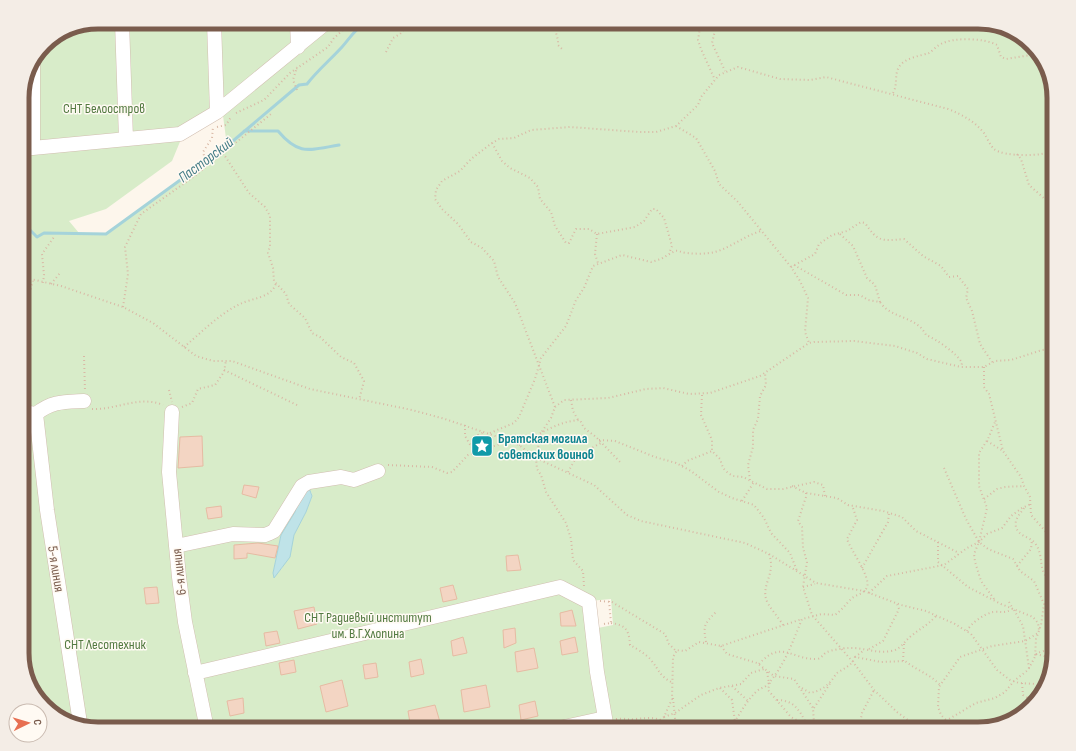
<svg xmlns="http://www.w3.org/2000/svg" width="1076" height="751" font-family="'Sofia Sans Condensed',sans-serif">
  <rect width="100%" height="100%" fill="#fdf6ec"/>
  <path fill="#d8ecc9" fill-rule="evenodd" d="M 98,22 L 978,22 L 1024,38 L 1046,64 L 1054,98 L 1054,653 L 1038,699 L 1012,721 L 978,729 L 98,729 L 52,713 L 32,691 L 22,657 L 22,93 L 30,65 L 48,41 ZM 222,108 L 227,146 L 106,234 L 79,233 L 69,221 L 106,209 L 172,161 L 184,132 ZM 311,492 L 312,496 L 306,512 L 294,535 L 282,568 L 274,577 L 273,573 L 281,535 L 295,512 L 299,499 ZM 611,599 L 613,625 L 593,629 L 589,601 Z"/>
  <path fill="#bfe3e8" stroke="#a5d3da" d="M 309,488 L 312,496 L 306,512 L 294,535 L 290,557 L 274,578 L 273,573 L 281,535 L 295,512 L 299,499 Z"/>
  <g fill="none" stroke-linecap="round" stroke-linejoin="round">
    <path stroke="#a5d3da" stroke-width="3" d="M 244,131 L 278,131 C 299,156 309,150 339,145
      M 22,228 L 27,227 L 37,237 L 44,233 L 106,234 L 227,146 L 299,85 L 307,84 C 317,71 330,60 342,47 C 350,38 355,29 366,22"/>
  </g>
  <path fill="#f3d5c3" stroke="#e6bba3" d="M 202,436 L 203,466 L 178,468 L 180,437 Z
    M 244,485 L 259,487 L 256,498 L 242,494 Z
    M 221,506 L 222,517 L 208,519 L 206,508 Z
    M 258,543 L 278,546 L 275,558 L 247,553 L 247,558 L 234,559 L 234,545 Z
    M 518,555 L 521,570 L 507,571 L 506,556 Z
    M 453,585 L 457,599 L 443,602 L 440,588 Z
    M 157,587 L 159,603 L 146,604 L 144,588 Z
    M 314,607 L 317,624 L 298,629 L 294,611 Z
    M 572,610 L 576,626 L 561,626 L 560,613 Z
    M 515,628 L 516,643 L 504,648 L 503,630 Z
    M 277,631 L 280,643 L 266,646 L 264,633 Z
    M 463,637 L 467,653 L 453,656 L 451,641 Z
    M 575,637 L 578,652 L 562,655 L 560,641 Z
    M 534,648 L 538,668 L 517,672 L 515,652 Z
    M 421,659 L 424,674 L 411,677 L 409,662 Z
    M 294,660 L 296,672 L 281,675 L 279,663 Z
    M 376,663 L 378,677 L 365,679 L 363,665 Z
    M 342,680 L 348,706 L 326,712 L 320,686 Z
    M 486,685 L 490,707 L 464,712 L 461,690 Z
    M 243,698 L 244,713 L 230,716 L 227,701 Z
    M 535,701 L 538,716 L 521,720 L 519,705 Z
    M 435,705 L 442,729 L 411,729 L 408,711 Z"/>
  <g fill="none" stroke-linecap="round" stroke-linejoin="round">
    <g stroke="#d1beb0" stroke-width="15">
      <path id="minor" d="M 122,22 L 126,139
        M 214,22 L 217,112
        M 297,22 L 298,47
        M 33,60 L 33,148
        M 22,149 L 180,134 L 217,112 L 327,22
        M 22,412 L 36,414 C 52,401 64,402 84,401
        M 172,412 L 169,472 L 179,577 L 185,622 L 207,729
        M 36,414 L 47,510 L 80,723
        M 176,546 L 233,534 L 265,535 L 270,533 L 274,531 L 302,486 L 309,482 L 341,477 L 354,480 L 378,471
        M 195,673 L 560,587 L 589,602 L 597,672 L 607,729
        M 555,729 L 605,718"/>
    </g>
    <path stroke="#d9b8a5" stroke-width="2" stroke-dasharray="1 3" stroke-linecap="butt" d="M 553,22 L 558,40 L 558,45 L 563,50
      M 694,22 L 700,28 L 698,40 L 701,49 L 715,80
      M 717,22 L 712,43 L 725,71
      M 700,28 L 704,22
      M 386,52 L 393,38 L 400,34 L 411,22
      M 297,90 L 293,80 L 297,67
      M 893,93 C 898,85 894,75 899,67 C 904,58 920,56 929,53 C 933,51 936,46 941,44 C 953,37 985,38 997,45 L 1001,57 L 1006,59 L 1037,54
      M 236,113 L 264,100 L 290,73 L 328,47 L 334,38 L 352,22
      M 676,126 L 696,138 L 715,171 L 719,184 L 738,202 L 791,267 L 800,281 L 808,298 L 805,332 L 809,343
      M 217,127 L 226,125 L 231,117
      M 492,143 L 502,161 L 510,168 L 530,178 L 538,187 L 540,199 L 551,212 L 555,226 L 566,243 L 569,243 L 576,229 L 589,229 L 597,234 L 635,227 L 644,221 L 652,209 L 656,209 L 664,218 L 672,246 L 669,254
      M 223,153 L 249,193 L 265,207 L 270,216 L 270,246 L 268,253 L 273,268 L 274,281 L 286,294 L 289,304 L 305,318 L 312,333 L 320,337 L 341,357 L 354,363 L 364,381 L 359,400
      M 1017,154 L 1021,159 L 1029,185 L 1054,207
      M 1049,154 L 1054,161
      M 205,159 L 203,152 L 212,138 L 213,127
      M 597,234 L 595,254 L 598,263
      M 840,234 L 853,246 L 867,278 L 875,285 L 880,302
      M 794,265 L 846,295 L 860,295 L 868,300 L 880,302 C 891,319 917,316 926,335 C 936,339 958,354 962,363 L 961,367
      M 791,267 L 815,254 L 819,244 L 832,235 L 847,231 L 861,222 L 865,223 C 878,242 881,241 904,239 L 923,256 L 941,266 L 949,277 L 958,276 L 968,289 L 966,298 L 972,311 L 980,344 L 992,362
      M 22,277 L 61,286 L 123,307 L 153,323 L 196,356 L 213,361 L 232,361 L 310,389 L 412,410 L 445,419 L 501,438 L 519,445 L 536,458 L 594,485 L 627,515 L 641,521 L 745,543 L 769,554 L 816,583 L 864,591 L 901,605 L 926,611 L 955,624 L 971,634 L 997,670 L 1010,680 L 1019,683 L 1036,684 L 1042,688
      M 43,283 L 44,275 L 42,254 L 54,237
      M 51,284 L 60,273
      M 123,307 L 128,274 L 125,247 L 141,214 L 196,175 L 271,114
      M 22,320 L 33,281
      M 184,347 C 202,332 219,314 240,304 C 252,298 272,298 276,283
      M 84,356 L 85,391
      M 984,367 L 984,387 L 989,394 L 1003,451 L 1021,477 L 1024,486 L 1030,497 L 1031,515 L 1054,541
      M 224,370 L 299,406
      M 169,390 L 172,402
      M 22,392 L 23,401
      M 702,395 L 701,415 L 712,440 L 712,451
      M 571,400 L 573,411 L 578,420
      M 182,407 L 192,403 L 198,389 L 215,385 L 224,372 L 226,360
      M 555,407 L 564,400 L 608,398 L 646,389 L 663,388 L 689,394 L 710,393 L 760,376 L 809,343 L 814,342 L 854,341 L 895,346 L 917,353 L 927,359 L 961,367 L 984,367 L 995,361 L 1011,360 L 1042,350 L 1054,349
      M 92,409 C 117,410 139,395 163,405
      M 465,425 L 465,436 L 475,453
      M 490,433 L 514,423 L 519,417 L 535,379 L 541,358 L 566,326 L 576,300 L 584,288 L 593,266 L 622,255 L 651,262 L 661,259 L 675,251 C 679,250 682,253 687,253 C 696,254 707,254 715,252 C 732,247 744,236 761,231
      M 599,440 L 615,441 L 655,457 L 676,463 L 691,471 L 719,492 L 732,498 L 754,505 L 764,518 L 771,533 L 790,553 L 797,571
      M 987,441 L 1003,451
      M 519,445 C 538,435 558,421 580,420 L 584,428 L 596,437 L 620,462
      M 473,446 L 478,435 L 484,432
      M 388,465 L 432,467 L 447,473 L 452,472 L 468,455 L 506,442
      M 682,466 L 687,461 L 712,451 L 720,459 L 723,468 L 728,473 L 733,476 L 743,477 L 767,489 L 783,489 L 814,482 L 823,485 L 825,496
      M 944,468 L 966,519 L 979,542 L 988,549 L 1013,559 L 1020,571 L 1034,581 L 1044,604 L 1041,625 L 1036,639 L 1035,656
      M 568,472 L 577,456 L 601,443
      M 750,480 L 748,465 L 753,447 L 753,430 L 758,419 L 760,396 L 766,385 L 765,373
      M 792,486 L 806,493 L 837,498 L 848,505 L 883,511 L 902,517 L 916,531 L 957,552 L 958,555
      M 806,493 L 806,497 L 798,521 L 802,527 L 803,548 L 807,562 L 803,587 L 812,615 L 853,662 L 874,690 L 897,712 L 920,729
      M 984,499 L 997,489 L 1005,487 L 1024,486
      M 742,501 L 754,482
      M 1024,508 C 1020,514 1014,519 1016,527 C 1019,537 1029,536 1035,543 C 1046,558 1035,572 1054,583
      M 938,542 L 938,562 L 968,587 L 1001,604 L 1033,617 L 1038,623 L 1039,630
      M 769,554 C 776,574 762,583 766,599 C 768,606 779,618 783,625
      M 1017,566 L 1031,549 L 1032,540
      M 862,568 L 888,522 L 889,513
      M 584,586 L 583,571 L 573,560 L 571,539 L 566,523 L 546,492 L 541,475 L 537,469 L 536,458 L 541,433 L 551,418 L 555,407 L 515,303 L 498,277 L 494,261 L 482,248 L 471,242 L 458,224 L 442,209 L 435,199 L 436,190 L 442,181 L 460,171 L 471,159 L 492,143 L 499,139 L 514,138 L 531,130 L 570,127 L 639,132 L 656,132 L 676,126 L 698,105 L 701,97 L 719,75 L 738,67 L 780,79 L 810,80 L 826,77 L 948,109 C 963,115 974,121 984,133 C 987,138 990,145 994,149 C 1003,157 1045,157 1054,150
      M 803,587 L 815,584
      M 869,593 L 887,576 L 944,565 L 967,548 L 979,542 L 987,534 L 1002,528 L 1011,516 L 1022,508 L 1031,504
      M 994,599 L 981,581 L 975,562 L 974,554 L 979,542 L 987,508 L 979,486 L 979,453 L 988,439 L 995,422
      M 600,601 L 612,602 L 665,634 L 669,644 L 675,650 L 685,651 L 699,642 L 721,646 L 802,619
      M 1009,602 L 1013,609
      M 1014,610 L 1023,626 L 1029,668
      M 611,623 C 626,625 629,630 630,645 C 637,649 646,654 651,660 C 660,671 659,676 673,683
      M 604,624 L 611,623 L 609,601
      M 967,631 C 971,623 984,614 993,612 C 1000,611 1005,614 1012,609
      M 706,642 C 703,626 704,624 716,612
      M 721,646 L 727,654 L 757,663 L 774,676 L 794,679 L 813,708 L 814,724 L 800,722 L 791,717 L 768,690 L 770,682
      M 869,649 L 883,641 L 899,609 L 897,604
      M 1036,654 L 1052,658
      M 855,657 L 863,651
      M 903,661 L 904,644
      M 759,664 C 782,639 791,660 817,659 C 822,658 823,654 827,652 C 832,650 843,648 848,648 C 862,647 877,654 891,651 C 900,650 904,642 910,637 C 919,629 927,626 936,616
      M 767,672 L 769,683
      M 1022,683 L 1023,695 L 1035,702
      M 732,686 L 748,701
      M 720,688 L 732,700 L 736,729
      M 802,688 L 810,693 C 819,691 825,688 831,681 C 833,679 835,675 837,673 C 844,668 852,666 855,657 L 881,662 L 905,661 C 916,670 930,674 940,685
      M 673,698 L 676,729
      M 777,700 C 793,700 799,709 806,723
      M 814,708 L 831,682
      M 664,717 L 675,713 L 701,695 L 719,688 L 741,684 L 751,673 L 764,669
      M 616,719 C 624,718 629,720 635,719 C 650,718 660,715 671,729
      M 660,720 L 664,717 L 672,699 L 673,657 L 677,650
      M 624,729 L 626,725 L 632,720
      M 730,729 C 739,716 745,702 757,691 C 760,688 764,688 767,685 C 784,667 793,641 802,619 L 822,614 L 835,615 C 842,610 845,605 850,600 C 855,594 864,595 867,587 C 871,577 850,549 847,539 L 857,520 L 852,505
      M 798,729 L 800,722
      M 813,729 L 814,724
      M 859,729 L 862,713 L 874,690
      M 923,729 L 949,719 L 976,703 L 995,698 L 1005,692 L 1014,681 L 1028,670 L 1037,653 L 1054,648
      M 952,729 L 952,726 L 941,715 L 938,707 L 939,687 L 960,657 L 992,646 L 1025,641 L 1038,633"/>
    <use href="#minor" stroke="#fff" stroke-width="14"/>
  </g>
  <defs>
    <g id="sight-square" transform="scale(1.15)"><rect x="-9" y="-9" width="18" height="18" rx="4" fill="#0f9aa8" stroke="#fffaf3"/><path d="M0-6L1.8-2.2L6-1.7L2.9 1.2L3.7 5.4L0 3.3L-3.7 5.4L-2.9 1.2L-6-1.7L-1.8-2.2Z" fill="#fff"/></g>
  </defs>
  <g fill-rule="evenodd">
    <use href="#sight-square" x="482" y="446"/>
  </g>
  <g text-anchor="middle" dominant-baseline="central" stroke-width="3" stroke-linejoin="round" paint-order="stroke">
    <g font-size="14" fill="#537a41" stroke="#fffaf3">
      <text x="104" y="108">СНТ Белоостров</text>
      <text x="368" y="617">СНТ Радиевый институт<tspan x="368" dy="16">им. В.Г.Хлопина</tspan></text>
      <text x="105" y="644">СНТ Лесотехник</text>
    </g>
    <g font-size="14" font-weight="bold" fill="#0d838f" stroke="#fffaf3" text-anchor="start">
      <text x="498" y="438">Братская могила<tspan x="498" dy="16">советских воинов</tspan></text>
    </g>
    <g font-size="14" fill="#7a5c4d" stroke="#fffaf3">
      <text transform="translate(56 569) rotate(81)">5-я линия</text>
      <text transform="translate(179 572) rotate(-96)">6-я линия</text>
    </g>
    <g font-size="15" font-style="italic" fill="#437c86" stroke="#fffaf3">
      <text transform="translate(206 160) rotate(-37)">Пасторский</text>
    </g>
  </g>
  <path d="M0 0H1076V751H0ZM98 29H978A69 69 0 0 1 1047 98V653A69 69 0 0 1 978 722H98A69 69 0 0 1 29 653V98A69 69 0 0 1 98 29Z" fill="#f4ede6" fill-rule="evenodd"/>
  <path fill="none" stroke="#7a5c4d" stroke-width="5" d="M98 29H978A69 69 0 0 1 1047 98V653A69 69 0 0 1 978 722H98A69 69 0 0 1 29 653V98A69 69 0 0 1 98 29Z"/>
  <g transform="translate(28 723) rotate(85)"><circle r="19" fill="#fffaf3" stroke="#cabbb1"/>
  <path d="M0-3L7 15L0 10L-7 15Z" fill="#e76f51"/>
  <text y="-6" font-size="11" font-weight="bold" text-anchor="middle" fill="#7a5c4d">С</text>
  </g>
</svg>
